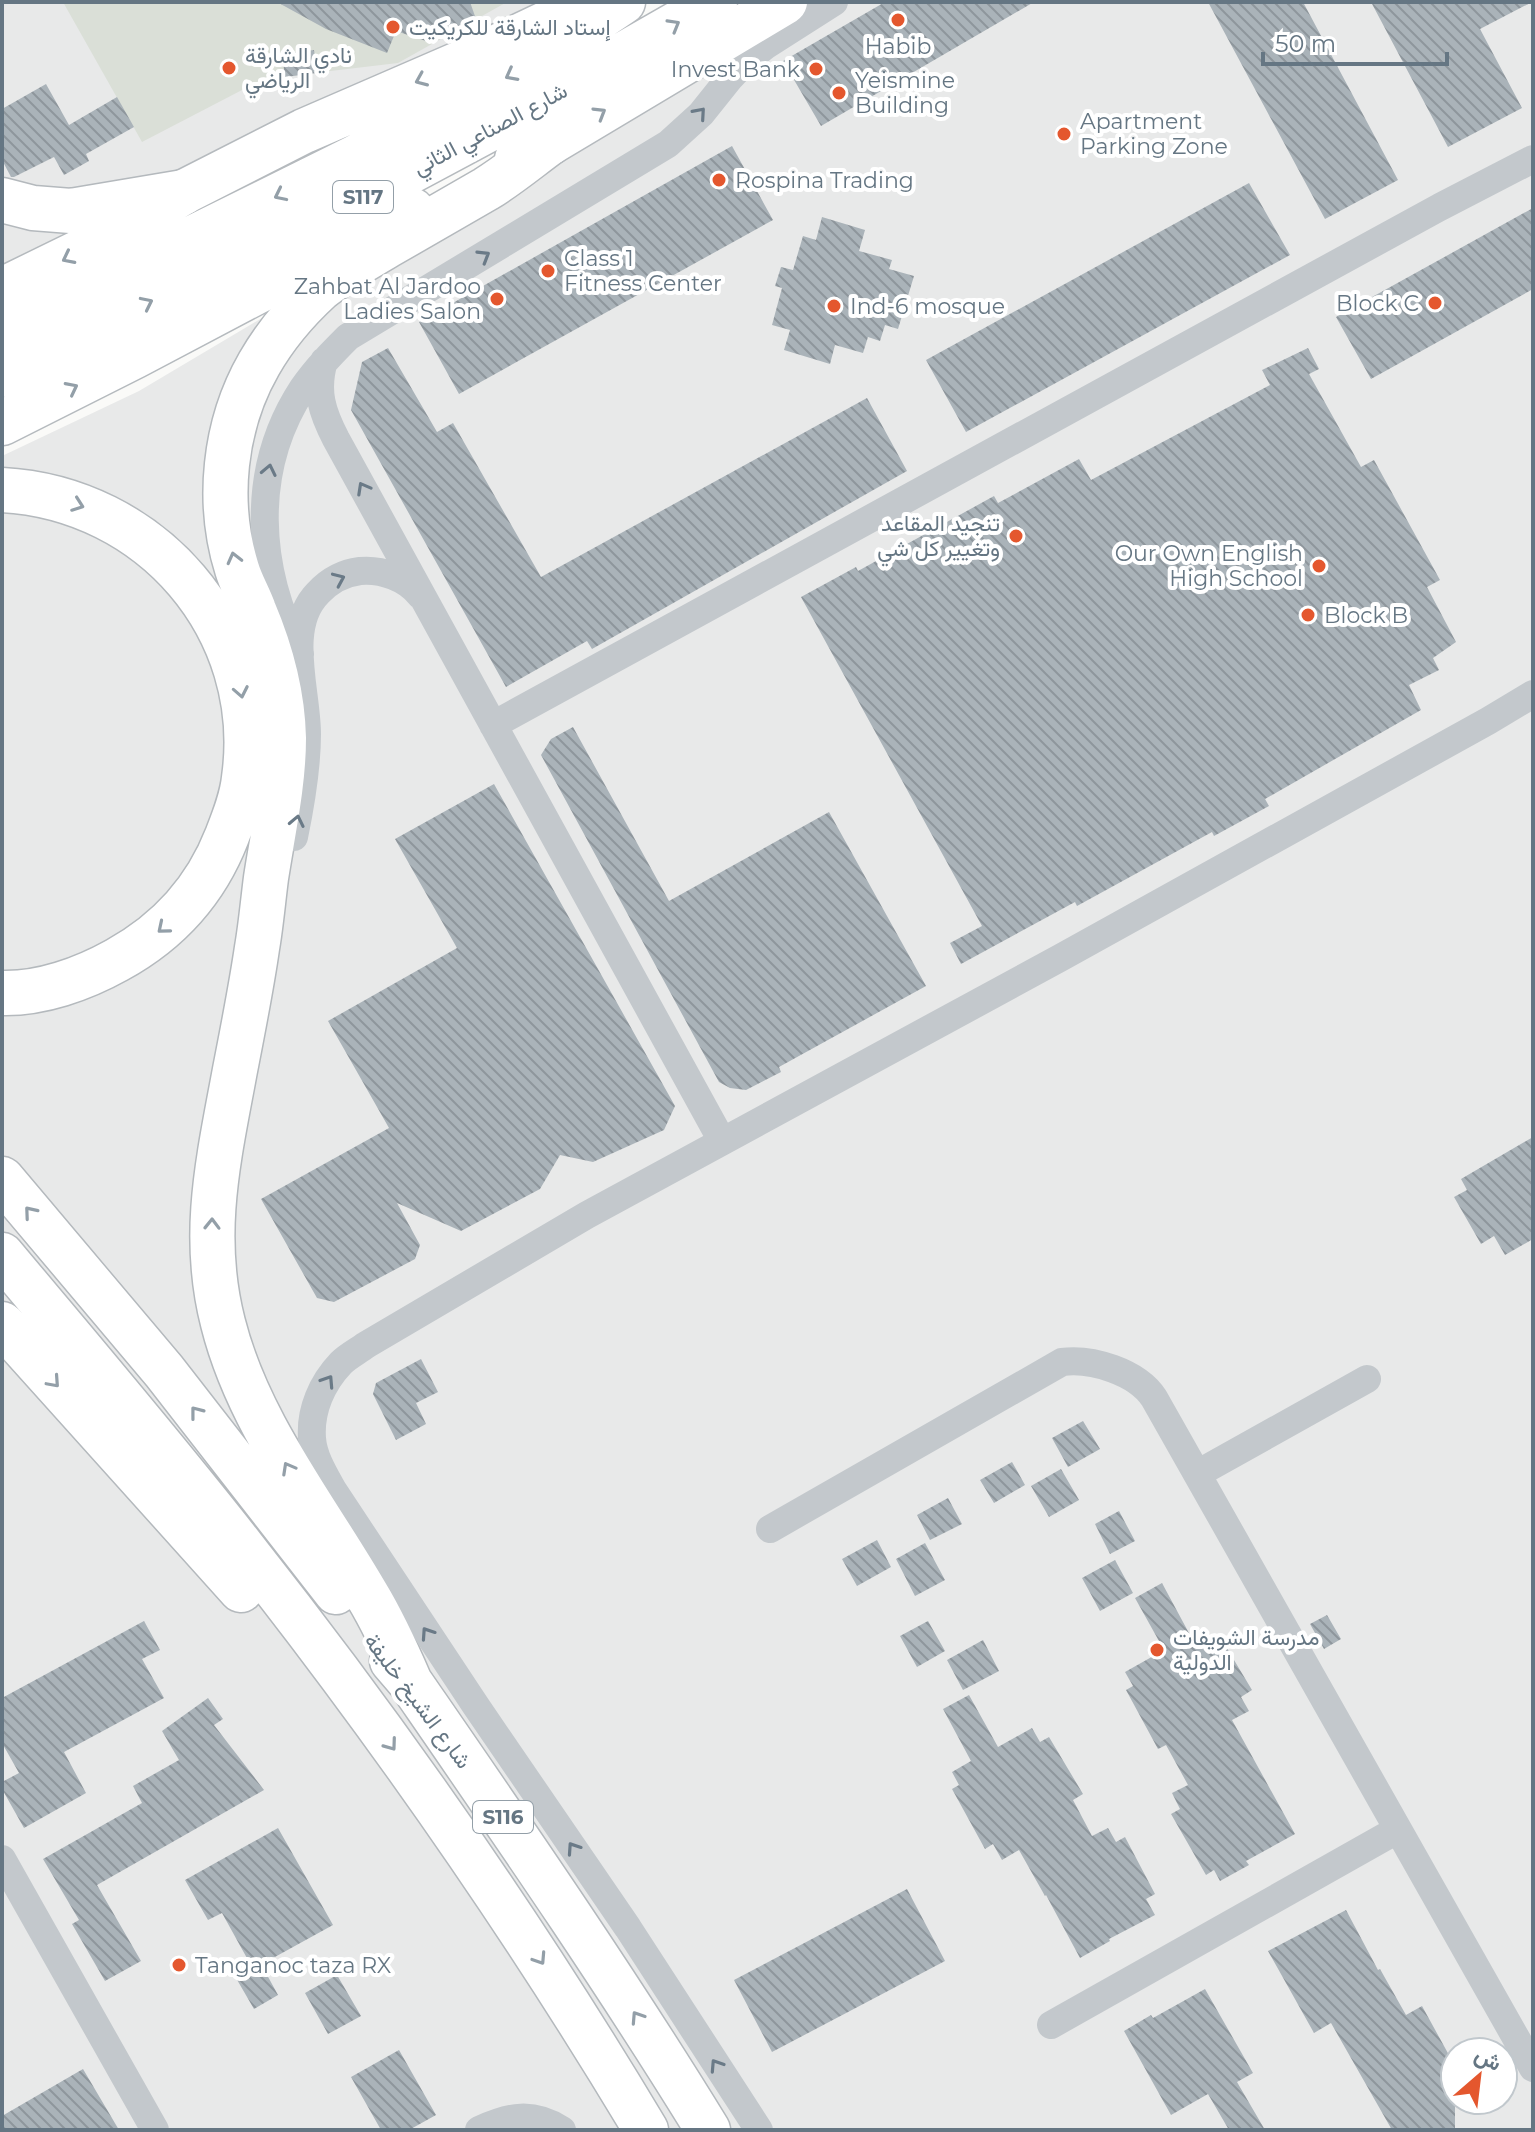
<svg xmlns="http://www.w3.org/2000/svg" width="1535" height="2132" font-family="Montserrat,Vazirmatn,sans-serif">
  <defs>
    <pattern id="building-back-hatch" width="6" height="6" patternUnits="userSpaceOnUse" patternTransform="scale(2)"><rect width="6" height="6" fill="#aab3b9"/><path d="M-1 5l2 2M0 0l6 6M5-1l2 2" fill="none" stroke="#8e969c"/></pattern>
  </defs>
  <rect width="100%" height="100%" fill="#fafaf8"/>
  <path fill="#e8e9e9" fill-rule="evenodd" d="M 2,2 L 538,2 L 2,301 Z
    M 721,2 L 1533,2 L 1533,2130 L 2,2130 L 2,456 L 139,391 L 397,238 ZM 1455,2052 L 1503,2052 L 1503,2100 L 1455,2100 Z"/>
  <path fill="#dadfd7" d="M 63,2 L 507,2 L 398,63 L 263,79 L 142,142 Z"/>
  <path fill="url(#building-back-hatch)" d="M 277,2 L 470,2 L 476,19 L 432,43 L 396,31 L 387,53 L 326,29 Z
    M 885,2 L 1034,2 L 821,126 L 783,61 Z
    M 1208,2 L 1303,2 L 1398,180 L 1325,219 Z
    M 1371,2 L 1532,2 L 1480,29 L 1522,108 L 1448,147 Z
    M 314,50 L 317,73 L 285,77 L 282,54 Z
    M 46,84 L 69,125 L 117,97 L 134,127 L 86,154 L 89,161 L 64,175 L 54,157 L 14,177 L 11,177 L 2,160 L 2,109 Z
    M 732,146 L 773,220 L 459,394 L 419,322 Z
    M 1249,183 L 1290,255 L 966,432 L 926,360 Z
    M 1533,208 L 1533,289 L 1371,379 L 1336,317 Z
    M 822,217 L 865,230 L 859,251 L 892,260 L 889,269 L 914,276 L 898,329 L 885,325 L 880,341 L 868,337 L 863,353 L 835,345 L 830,364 L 784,350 L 790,330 L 772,325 L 782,288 L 775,286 L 781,267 L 793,270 L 803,236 L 816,240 Z
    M 388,348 L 437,432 L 453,423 L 541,577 L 867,398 L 907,471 L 592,649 L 587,641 L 506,687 L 351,410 L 362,362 Z
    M 1308,348 L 1319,369 L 1309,374 L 1361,467 L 1374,460 L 1440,580 L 1427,587 L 1456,642 L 1433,658 L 1439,670 L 1409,685 L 1421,710 L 1265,799 L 1269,806 L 1214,836 L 1212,832 L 1077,906 L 1075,902 L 961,964 L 950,943 L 982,926 L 801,597 L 856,567 L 858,571 L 994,496 L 998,503 L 1079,459 L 1091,480 L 1270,385 L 1262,370 Z
    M 573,727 L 669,901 L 829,812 L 926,986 L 779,1067 L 781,1072 L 746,1090 L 730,1088 L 719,1082 L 541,755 L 551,739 Z
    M 494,784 L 675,1106 L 664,1130 L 593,1162 L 560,1155 L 540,1189 L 461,1231 L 397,1203 L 420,1245 L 415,1259 L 334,1302 L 317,1298 L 261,1199 L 389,1128 L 328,1021 L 457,948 L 395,839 Z
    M 1533,1137 L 1533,1239 L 1505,1255 L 1494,1236 L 1481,1244 L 1454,1197 L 1467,1190 L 1461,1179 Z
    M 421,1359 L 438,1392 L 416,1403 L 426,1424 L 396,1440 L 373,1394 L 376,1383 Z
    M 1083,1421 L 1100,1449 L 1068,1467 L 1052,1438 Z
    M 1012,1462 L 1025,1485 L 994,1503 L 980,1480 Z
    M 1061,1469 L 1079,1500 L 1049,1517 L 1031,1486 Z
    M 948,1498 L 962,1524 L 930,1540 L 917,1515 Z
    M 1119,1511 L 1135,1541 L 1110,1554 L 1095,1524 Z
    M 877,1540 L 891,1567 L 857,1586 L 842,1559 Z
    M 925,1543 L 945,1580 L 915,1596 L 896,1559 Z
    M 1115,1560 L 1133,1593 L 1100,1611 L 1082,1578 Z
    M 1162,1583 L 1190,1635 L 1202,1628 L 1210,1640 L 1219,1635 L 1252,1690 L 1241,1697 L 1249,1711 L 1232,1720 L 1295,1834 L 1246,1861 L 1249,1865 L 1220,1881 L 1214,1870 L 1206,1875 L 1171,1814 L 1180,1809 L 1172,1793 L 1188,1785 L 1166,1745 L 1158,1749 L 1126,1690 L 1133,1686 L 1125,1672 L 1164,1650 L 1135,1598 Z
    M 1327,1615 L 1341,1639 L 1324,1649 L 1310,1624 Z
    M 144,1621 L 160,1650 L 142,1659 L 164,1698 L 64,1752 L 86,1793 L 24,1828 L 2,1789 L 2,1782 L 19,1773 L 2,1743 L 2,1698 Z
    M 928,1621 L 945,1651 L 917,1667 L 900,1636 Z
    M 983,1640 L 999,1671 L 963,1690 L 947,1660 Z
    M 969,1695 L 998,1747 L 1032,1728 L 1040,1742 L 1049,1737 L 1083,1794 L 1073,1800 L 1092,1836 L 1108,1828 L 1116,1842 L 1125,1837 L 1155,1894 L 1146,1899 L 1155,1915 L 1109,1939 L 1110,1941 L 1080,1958 L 1046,1895 L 1045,1896 L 1019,1850 L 1002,1860 L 993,1844 L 985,1849 L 952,1789 L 959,1785 L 952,1772 L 971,1761 L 943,1709 Z
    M 208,1698 L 223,1719 L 214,1725 L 264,1790 L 97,1885 L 141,1961 L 105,1981 L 72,1924 L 79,1920 L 43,1859 L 142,1803 L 133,1786 L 179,1760 L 162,1731 Z
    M 278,1828 L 333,1925 L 253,1969 L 222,1913 L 208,1920 L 185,1880 Z
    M 907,1889 L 945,1961 L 772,2052 L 734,1980 Z
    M 1346,1910 L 1378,1970 L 1380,1969 L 1406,2015 L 1422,2006 L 1455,2066 L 1455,2130 L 1392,2130 L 1331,2023 L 1314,2033 L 1268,1951 Z
    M 261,1964 L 278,1995 L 254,2009 L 236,1978 Z
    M 337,1975 L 361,2016 L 328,2034 L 305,1993 Z
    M 1205,1989 L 1253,2073 L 1237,2082 L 1265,2130 L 1229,2130 L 1208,2094 L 1171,2115 L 1124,2031 L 1151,2015 L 1153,2018 Z
    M 399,2050 L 436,2115 L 409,2130 L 381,2130 L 351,2077 Z
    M 83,2069 L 119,2130 L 2,2130 L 2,2116 Z"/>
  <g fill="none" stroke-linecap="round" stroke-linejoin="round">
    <g stroke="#b5babe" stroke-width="47">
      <path id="primary" d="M 517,159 L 551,142 L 785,2
        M 2,290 L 98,243 L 184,192 L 304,131 L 484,53 L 566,14
        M 2,332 L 354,158 L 523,69 L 623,2
        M 2,375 L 366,195 L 540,102 L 715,2
        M 2,423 L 135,356 L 412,210"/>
    </g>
    <g stroke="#b4b9bd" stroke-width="47">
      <path id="trunk" d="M 2,200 L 33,208 L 71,211 L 184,192
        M 2,490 C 151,498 265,628 244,778 C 242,798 234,818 227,836 C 206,890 168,932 117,960 C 83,979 41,994 2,993
        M 2,1179 L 164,1371 L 336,1592
        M 2,1255 C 83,1352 166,1449 244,1549 C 390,1734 525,1928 646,2130
        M 2,1324 L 241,1590
        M 392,1661 L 410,1682 C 512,1830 614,1977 708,2130
        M 410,1682 C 397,1652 384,1623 367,1595 C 316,1507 248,1423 223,1323 C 200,1234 219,1157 235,1070 C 243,1029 251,989 257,948 C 261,925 263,901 266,878 C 273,832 284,785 284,738 C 283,693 271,650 254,610 C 249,596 241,583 237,569 C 216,502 224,425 259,364 C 275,336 296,311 320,289 C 341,272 364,260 387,246 C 420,227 453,208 486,189 C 509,175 529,158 551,142"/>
    </g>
    <path stroke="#c3c8cc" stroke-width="28" d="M 324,361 C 315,391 322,412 336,439 L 722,1141
      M 300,654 C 256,570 249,470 303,388 C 316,369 332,353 348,337 L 668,144 L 701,114 L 729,79 L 746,61 L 765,46 L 834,2
      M 493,725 L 1440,207 L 1533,159
      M 294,837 C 301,803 307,769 307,734 C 307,691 284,627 318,593 C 329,581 344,573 360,571 C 382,569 407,578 420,595
      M 1197,1474 L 1367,1379
      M 770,1529 L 1062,1362 C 1092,1358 1137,1372 1154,1398 L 1533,2068
      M 2,1859 L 155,2130
      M 1051,2025 L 1397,1830
      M 479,2130 C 510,2116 532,2111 562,2130
      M 759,2130 L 628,1928 L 476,1706 L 333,1490 C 324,1474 313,1456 312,1438 C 310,1410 322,1383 341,1363 C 348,1356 358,1351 366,1345 L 587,1215 L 1060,958 L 1488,721 L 1533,694"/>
    <use href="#primary" stroke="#fff" stroke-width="44"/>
    <use href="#trunk" stroke="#fff" stroke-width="44"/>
  </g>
  <defs><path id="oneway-chevron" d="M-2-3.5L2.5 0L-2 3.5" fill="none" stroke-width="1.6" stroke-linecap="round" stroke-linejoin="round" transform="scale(2)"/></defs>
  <g stroke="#939fa8">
    <use href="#oneway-chevron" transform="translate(674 25) rotate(-30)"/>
    <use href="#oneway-chevron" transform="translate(511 75) rotate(152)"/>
    <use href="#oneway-chevron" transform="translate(421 80) rotate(157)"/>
    <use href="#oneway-chevron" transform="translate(600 113) rotate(-31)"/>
    <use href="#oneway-chevron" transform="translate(280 195) rotate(154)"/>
    <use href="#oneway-chevron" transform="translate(68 258) rotate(153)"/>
    <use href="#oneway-chevron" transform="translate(147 303) rotate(-26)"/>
    <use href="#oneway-chevron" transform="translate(72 388) rotate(-27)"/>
    <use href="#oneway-chevron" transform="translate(78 505) rotate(20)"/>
    <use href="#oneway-chevron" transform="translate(234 558) rotate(-104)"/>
    <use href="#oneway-chevron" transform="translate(241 692) rotate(79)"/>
    <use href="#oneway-chevron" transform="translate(163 928) rotate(140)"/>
    <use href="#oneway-chevron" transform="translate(30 1212) rotate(-130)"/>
    <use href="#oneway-chevron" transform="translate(212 1224) rotate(-89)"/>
    <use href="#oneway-chevron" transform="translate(54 1382) rotate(48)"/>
    <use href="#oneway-chevron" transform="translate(196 1412) rotate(-128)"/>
    <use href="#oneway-chevron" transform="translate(288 1468) rotate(-119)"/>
    <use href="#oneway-chevron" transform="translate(391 1745) rotate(54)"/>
    <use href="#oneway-chevron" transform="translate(540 1959) rotate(57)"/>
    <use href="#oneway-chevron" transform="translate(637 2017) rotate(-123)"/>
  </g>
  <g stroke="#6a7a87">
    <use href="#oneway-chevron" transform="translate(700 113) rotate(-49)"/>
    <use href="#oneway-chevron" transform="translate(484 256) rotate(-31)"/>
    <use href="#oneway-chevron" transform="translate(269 470) rotate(-78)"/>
    <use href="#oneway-chevron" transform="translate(363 488) rotate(-119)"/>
    <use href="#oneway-chevron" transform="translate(339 579) rotate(-24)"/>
    <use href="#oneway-chevron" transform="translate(297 821) rotate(-78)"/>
    <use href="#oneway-chevron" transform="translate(328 1381) rotate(-57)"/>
    <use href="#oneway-chevron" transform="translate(427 1633) rotate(-124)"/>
    <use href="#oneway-chevron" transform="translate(573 1848) rotate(-124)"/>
    <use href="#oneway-chevron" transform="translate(716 2065) rotate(-123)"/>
  </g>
  <g fill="#e4572e" stroke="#fff" stroke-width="3">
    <circle cx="898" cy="20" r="8"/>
    <circle cx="393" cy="27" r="8"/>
    <circle cx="229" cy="68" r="8"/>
    <circle cx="816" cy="69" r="8"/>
    <circle cx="839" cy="93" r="8"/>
    <circle cx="1064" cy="134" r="8"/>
    <circle cx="719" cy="180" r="8"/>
    <circle cx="548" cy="271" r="8"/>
    <circle cx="497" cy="299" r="8"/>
    <circle cx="1435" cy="303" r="8"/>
    <circle cx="834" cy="306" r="8"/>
    <circle cx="1016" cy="536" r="8"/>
    <circle cx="1319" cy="566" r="8"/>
    <circle cx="1308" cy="615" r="8"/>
    <circle cx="1157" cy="1650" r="8"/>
    <circle cx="179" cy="1965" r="8"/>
  </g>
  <g text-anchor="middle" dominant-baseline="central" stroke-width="8" stroke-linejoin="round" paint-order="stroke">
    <g fill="#fff" stroke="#939fa8" stroke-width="2">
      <rect x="333" y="181" width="60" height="32" rx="6"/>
      <rect x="473" y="1801" width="60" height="32" rx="6"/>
    </g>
    <g font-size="20" font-weight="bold" fill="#657683">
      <text x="363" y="197">S117</text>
      <text x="503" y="1817">S116</text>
    </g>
    <g font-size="22" fill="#657683" stroke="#fff" text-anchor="start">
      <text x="409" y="27">إستاد الشارقة للكريكيت</text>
      <text x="898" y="46" text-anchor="middle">Habib</text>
      <text x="245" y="55">نادي الشارقة<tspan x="245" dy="25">الرياضي</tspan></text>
      <text x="800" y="69" text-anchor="end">Invest Bank</text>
      <text x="855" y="80">Yeismine<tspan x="855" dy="25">Building</tspan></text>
      <text x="1080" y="121">Apartment<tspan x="1080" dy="25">Parking Zone</tspan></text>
      <text x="735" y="180">Rospina Trading</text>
      <text x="564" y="258">Class 1<tspan x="564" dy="25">Fitness Center</tspan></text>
      <text x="481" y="286" text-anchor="end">Zahbat Al Jardoo<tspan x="481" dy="25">Ladies Salon</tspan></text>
      <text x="1419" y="303" text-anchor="end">Block C</text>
      <text x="850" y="306">Ind-6 mosque</text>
      <text x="1000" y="523" text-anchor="end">تنجيد المقاعد<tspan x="1000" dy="25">وتغيير كل شي</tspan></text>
      <text x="1303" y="553" text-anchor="end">Our Own English<tspan x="1303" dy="25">High School</tspan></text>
      <text x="1324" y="615">Block B</text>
      <text x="1173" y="1637">مدرسة الشويفات<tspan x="1173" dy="25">الدولية</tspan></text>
      <text x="195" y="1965">Tanganoc taza RX</text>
    </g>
    <g font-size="22" fill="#657683" stroke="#fff">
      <text transform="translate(490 129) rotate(-28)">شارع الصناعي الثاني</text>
      <text transform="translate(418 1701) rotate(53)">شارع الشيخ خليفة</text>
    </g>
  </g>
  <rect width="1535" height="2132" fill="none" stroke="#657683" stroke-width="8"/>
  <g transform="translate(1479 2076) rotate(28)"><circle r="38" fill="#ffffff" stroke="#c1c8cd" stroke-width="2"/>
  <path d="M0-6L14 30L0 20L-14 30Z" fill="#e4572e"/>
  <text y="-12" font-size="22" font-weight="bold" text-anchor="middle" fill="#657683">ش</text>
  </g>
  <path d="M1263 52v12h184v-12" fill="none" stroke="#657683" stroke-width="4"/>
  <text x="1275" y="52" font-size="24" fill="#657683" stroke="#ffffff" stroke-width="6" paint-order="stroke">50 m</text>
</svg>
